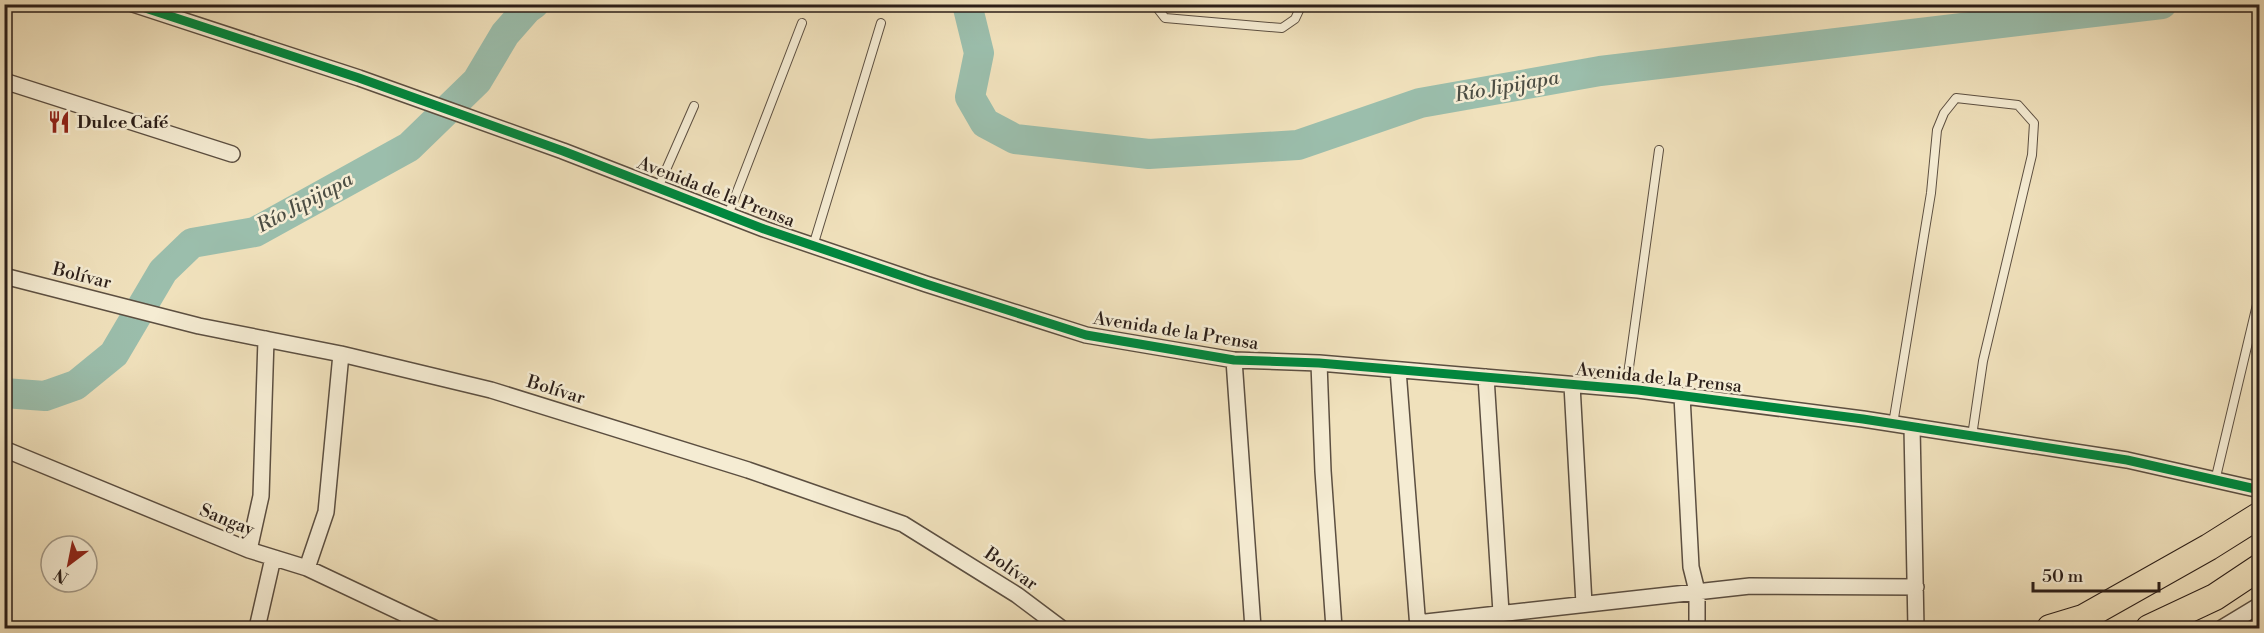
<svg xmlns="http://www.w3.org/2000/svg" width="2264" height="633" font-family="'Libre Bodoni',serif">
  <rect width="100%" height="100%" fill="#f0e1bc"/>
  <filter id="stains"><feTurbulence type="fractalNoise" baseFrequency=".00333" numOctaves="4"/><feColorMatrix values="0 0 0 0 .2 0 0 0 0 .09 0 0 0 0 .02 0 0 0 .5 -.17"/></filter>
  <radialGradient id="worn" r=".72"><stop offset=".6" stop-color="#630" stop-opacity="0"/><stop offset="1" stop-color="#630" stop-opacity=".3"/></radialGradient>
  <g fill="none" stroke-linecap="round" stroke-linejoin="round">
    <path stroke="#9bbeac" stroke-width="30" d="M 967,4 L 979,53 L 970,97 L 985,123 L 1015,139 L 1149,154 L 1298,145 L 1420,103 L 1600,71 L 2162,4
      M 4,393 L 45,396 L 76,385 L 114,354 L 163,271 L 192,243 L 255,232 L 409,147 L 477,81 L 505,34 L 527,9 L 534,4"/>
    <g stroke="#5c4f41" stroke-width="10">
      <path id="service" d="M 1154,4 L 1165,18 L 1282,28 L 1295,19 L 1302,4
        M 658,188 L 694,106
        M 728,215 L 802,23
        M 813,246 L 881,23
        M 1626,389 L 1659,150
        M 1893,424 L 1931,193 L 1937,130 L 1944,113 L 1956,98 L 2018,105 L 2034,123 L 2032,155 L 1983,361 L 1972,436
        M 2215,481 L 2260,292"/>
    </g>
    <g stroke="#5c4f41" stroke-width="18">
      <path id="minor" d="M 133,4 L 359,78 L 457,113 L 563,151 L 764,229 L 926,284 L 1086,335 L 1234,360 L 1319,363 L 1638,390 L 1863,419 L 2127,460 L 2260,490
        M 4,81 L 232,154
        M 4,276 L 199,326 L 341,354 L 491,390 L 748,470 L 903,524 L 1017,595 L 1061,628
        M 1234,360 L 1253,628
        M 1319,363 L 1323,471 L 1334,628
        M 1398,370 L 1418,628
        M 1486,377 L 1502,628
        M 1572,385 L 1584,604
        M 1682,396 L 1691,567 L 1697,591 L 1697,628
        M 1912,427 L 1916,628
        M 4,449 L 249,550 L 307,568 L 434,628
        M 249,550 L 261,496 L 266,339
        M 307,568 L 326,512 L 341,354
        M 1417,623 L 1750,586 L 1916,587
        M 257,628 L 273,558
        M 2222,628 L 2260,605"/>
    </g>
    <g stroke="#2b1e18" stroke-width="28">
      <path id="trunk" d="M 2050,628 L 2083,618 L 2209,547 L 2260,515
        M 2149,628 L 2215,597 L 2260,567"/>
    </g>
    <use href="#service" stroke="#f5ecd3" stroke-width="8"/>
    <use href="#minor" stroke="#f5ecd3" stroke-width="15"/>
    <use href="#trunk" stroke="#f0e1bc" stroke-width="26"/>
    <g stroke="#f5ecd3" stroke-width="13">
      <path id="cycleway" d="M 133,4 L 359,78 L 457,113 L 563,151 L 764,229 L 926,284 L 1086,335 L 1234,360 L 1319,363 L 1638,390 L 1863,419 L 2127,460 L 2260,490"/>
    </g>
    <use href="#cycleway" stroke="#00873e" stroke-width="9"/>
  </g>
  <defs>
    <g id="restaurant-bare" transform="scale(1.8)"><path d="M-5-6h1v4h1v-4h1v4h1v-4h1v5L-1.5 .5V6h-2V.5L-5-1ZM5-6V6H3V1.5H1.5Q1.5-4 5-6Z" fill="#8f2418" stroke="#f5ecd3" stroke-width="2.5" paint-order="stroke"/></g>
  </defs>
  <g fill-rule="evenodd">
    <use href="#restaurant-bare" x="59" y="122"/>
  </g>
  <g text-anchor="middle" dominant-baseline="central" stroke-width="5" stroke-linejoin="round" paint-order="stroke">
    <g font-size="18" font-weight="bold" fill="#2b1e18" stroke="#f5ecd3" text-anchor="start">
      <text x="77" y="122">Dulce Café</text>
    </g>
    <g font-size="18" fill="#2b1e18" stroke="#f5ecd3">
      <text transform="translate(716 192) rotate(21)">Avenida de la Prensa</text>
      <text transform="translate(82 276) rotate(14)">Bolívar</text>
      <text transform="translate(1176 331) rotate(9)">Avenida de la Prensa</text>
      <text transform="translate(1659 378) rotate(6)">Avenida de la Prensa</text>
      <text transform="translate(556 390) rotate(17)">Bolívar</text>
      <text transform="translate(227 520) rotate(22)">Sangay</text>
      <text transform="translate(1011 569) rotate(35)">Bolívar</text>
    </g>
    <g font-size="20" font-style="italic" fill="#4d4e44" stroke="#f5ecd3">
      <text transform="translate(1507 87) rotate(-10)">Río Jipijapa</text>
      <text transform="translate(305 203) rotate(-28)">Río Jipijapa</text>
    </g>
  </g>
  <rect width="2264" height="633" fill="none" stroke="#f0e1bc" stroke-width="24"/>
  <rect x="6" y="6" width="2252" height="621" fill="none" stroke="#2b1e18" stroke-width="3"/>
  <rect x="12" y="12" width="2240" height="609" fill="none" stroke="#2b1e18" stroke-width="1.5"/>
  <g transform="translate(69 564) rotate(212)"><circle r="28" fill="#f5ecd3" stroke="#a49a88" stroke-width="1.5"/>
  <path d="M0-4.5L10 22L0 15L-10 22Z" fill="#8f2418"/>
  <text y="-9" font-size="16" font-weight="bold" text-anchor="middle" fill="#2b1e18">N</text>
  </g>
  <path d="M2033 582v9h126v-9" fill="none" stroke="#2b1e18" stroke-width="3"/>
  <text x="2042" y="582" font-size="18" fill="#2b1e18" stroke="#f5ecd3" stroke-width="4.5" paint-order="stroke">50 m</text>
  <rect width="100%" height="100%" filter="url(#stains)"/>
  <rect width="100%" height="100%" fill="url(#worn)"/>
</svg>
